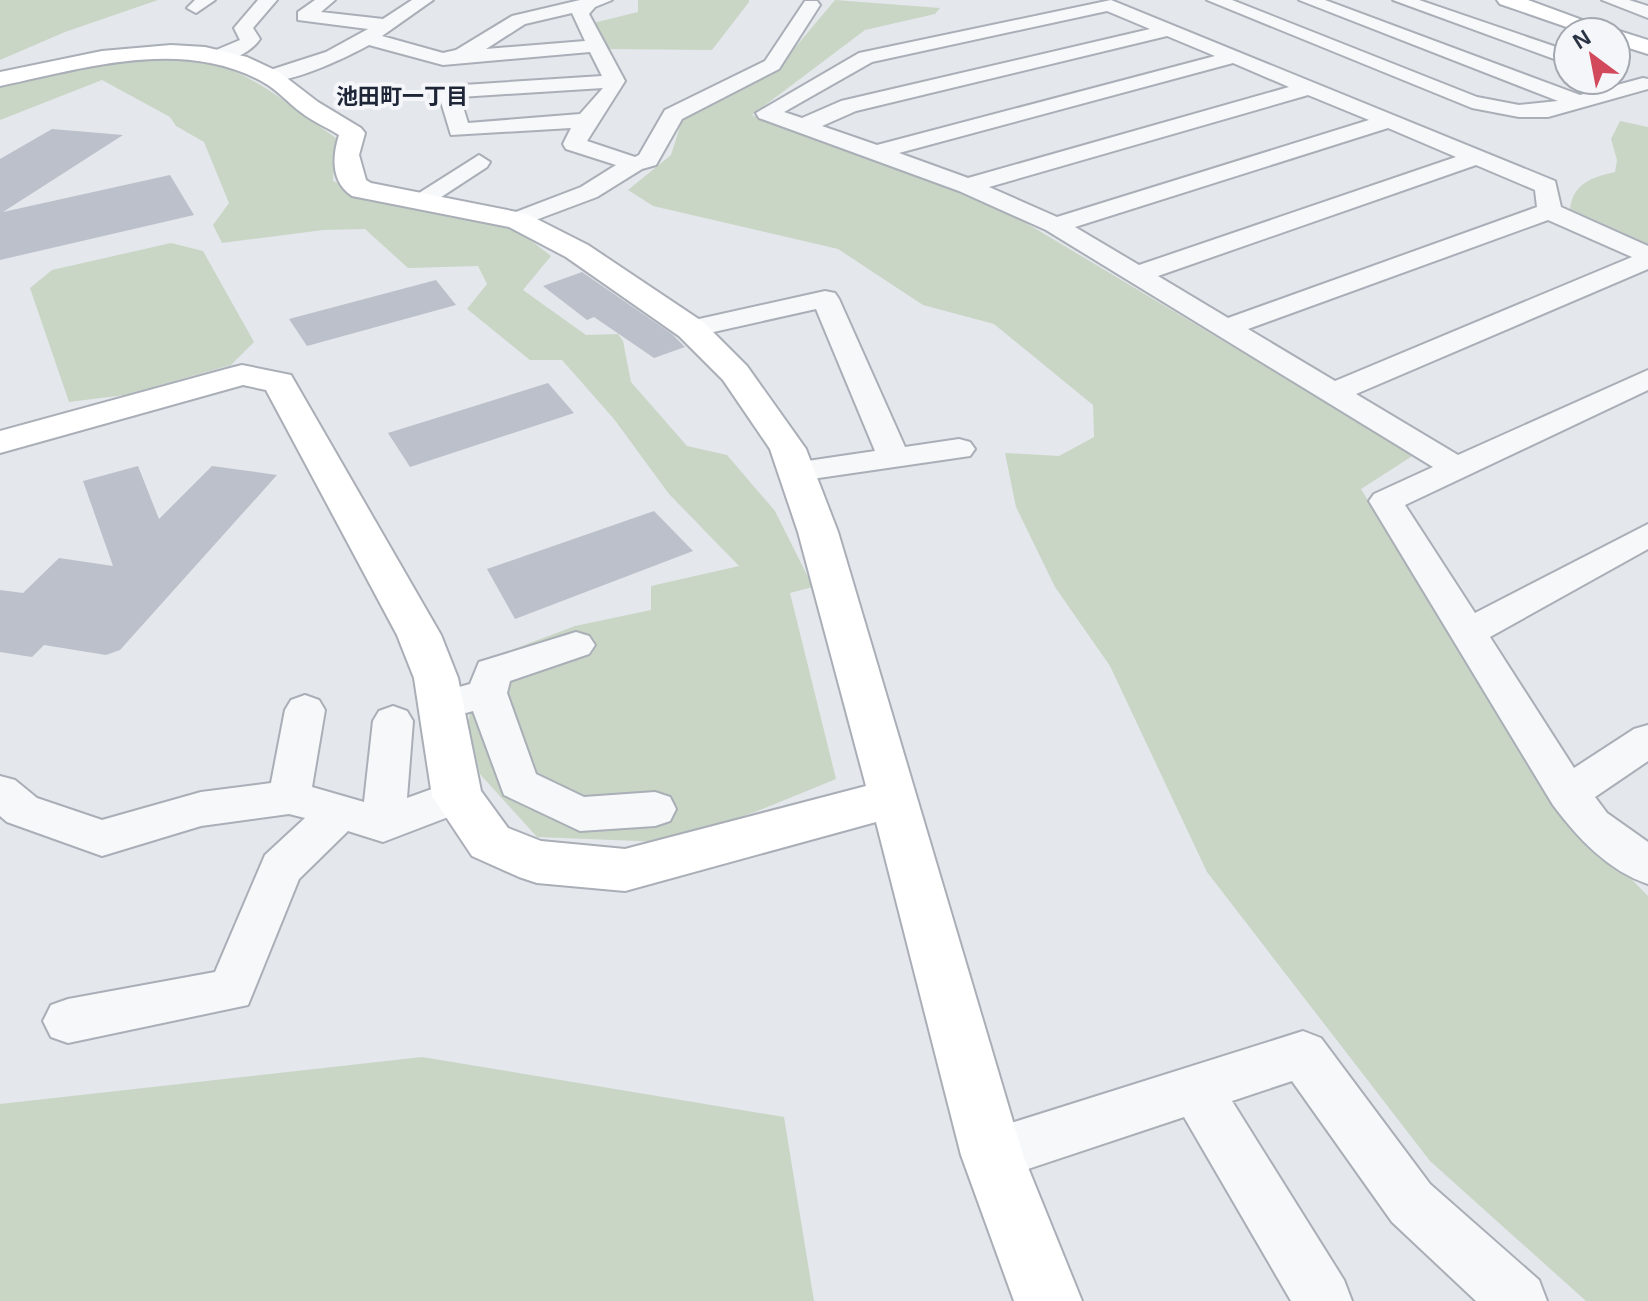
<svg xmlns="http://www.w3.org/2000/svg" width="1648" height="1301" font-family="Helvetica,'Noto Sans JP',sans-serif">
  <rect width="100%" height="100%" fill="#e4e7ec"/>
  <path fill="#c9d6c5" d="M 0,0 L 158,0 L 65,32 L 0,60 Z
    M 638,0 L 749,0 L 749,2 L 712,50 L 605,49 L 593,23 L 638,12 Z
    M 835,0 L 940,8 L 935,14 L 865,30 L 752,115 L 996,205 L 1414,455 L 1361,489 L 1545,792 L 1648,896 L 1648,1301 L 1586,1301 L 1430,1161 L 1207,872 L 1110,666 L 1055,587 L 1016,507 L 1005,453 L 1059,456 L 1094,437 L 1093,405 L 994,324 L 923,305 L 838,249 L 653,206 L 628,190 L 671,155 L 682,120 L 782,63 Z
    M 147,56 C 173,57 202,58 226,68 C 266,83 301,114 336,138 L 333,181 L 384,203 L 515,228 L 551,256 L 523,290 L 586,335 L 618,334 L 623,341 L 631,382 L 687,446 L 727,455 L 775,511 L 813,587 L 790,593 L 836,779 L 755,812 L 664,842 L 537,837 L 480,774 L 468,722 L 482,661 L 575,626 L 651,610 L 651,586 L 739,566 L 669,494 L 614,419 L 562,360 L 530,360 L 467,309 L 487,284 L 478,266 L 408,268 L 365,229 L 323,230 L 222,243 L 213,225 L 229,203 L 204,142 L 176,126 L 170,117 L 102,80 L 0,120 L 0,84 Z
    M 1620,121 L 1648,127 L 1648,244 L 1570,209 C 1573,183 1593,177 1615,172 L 1617,160 L 1611,139 Z
    M 171,243 L 203,251 L 254,342 L 231,365 L 125,395 L 69,402 L 30,288 L 52,270 Z
    M 422,1057 L 784,1117 L 814,1301 L 0,1301 L 0,1104 Z"/>
  <path fill="#bbc0ca" d="M 52,129 L 123,135 L 3,212 L 170,175 L 194,215 L 0,260 L 0,159 Z
    M 582,272 L 672,334 L 685,347 L 654,358 L 594,317 L 587,320 L 543,286 Z
    M 436,280 L 456,305 L 307,346 L 289,319 Z
    M 548,383 L 574,413 L 410,467 L 388,433 Z
    M 138,466 L 159,519 L 212,466 L 277,475 L 120,650 L 106,655 L 44,645 L 32,657 L 0,652 L 0,590 L 23,593 L 59,558 L 113,566 L 83,481 Z
    M 654,511 L 693,551 L 515,619 L 487,569 Z"/>
  <g fill="none" stroke-linecap="round" stroke-linejoin="round">
    <g stroke="#a9aeb7" stroke-width="4">
      <path id="street" d="M 195,0 L 215,0 L 196,13 L 187,8 Z
        M 258,0 L 277,0 L 253,28 L 260,39 C 251,53 225,65 209,61 L 206,57 L 209,53 L 240,40 L 234,28 Z
        M 315,0 L 335,0 L 321,12 L 383,19 L 412,0 L 433,0 L 382,36 L 443,53 L 456,50 L 512,16 L 580,0 L 612,0 L 595,7 L 589,14 L 625,81 L 587,141 L 635,157 L 639,155 L 665,110 L 765,61 L 805,1 L 817,1 L 820,5 L 779,69 L 682,119 L 656,165 L 642,169 L 597,197 L 517,227 L 508,225 L 505,220 L 508,215 L 581,187 L 616,165 L 566,149 L 563,144 L 571,128 L 451,135 L 438,92 L 448,86 L 602,76 L 590,52 L 443,65 L 369,45 C 347,57 288,86 264,80 L 261,76 L 264,72 L 326,52 L 368,29 L 298,20 L 298,12 ZM 572,13 L 585,41 L 486,49 L 525,24 ZM 603,88 L 580,114 L 468,123 L 460,97 Z
        M 1111,0 L 1555,181 L 1561,207 L 1648,246 L 1648,269 L 1356,394 L 1458,455 L 1648,370 L 1648,390 L 1405,505 L 1475,613 L 1648,524 L 1648,549 L 1490,637 L 1574,768 L 1634,729 L 1648,725 L 1648,761 L 1595,797 L 1607,813 L 1648,842 L 1648,884 C 1608,871 1577,837 1553,805 L 1369,501 L 1374,494 L 1433,467 L 1046,230 L 959,191 L 759,118 L 756,113 L 859,53 ZM 1107,11 L 1150,29 L 841,101 L 802,118 L 784,112 L 872,62 ZM 1167,36 L 1215,56 L 877,145 L 822,126 L 856,111 ZM 1233,63 L 1289,87 L 968,178 L 899,153 ZM 1308,95 L 1369,120 L 1057,217 L 989,187 ZM 1388,128 L 1456,157 L 1139,265 L 1075,227 ZM 1476,165 L 1535,190 L 1537,207 L 1228,318 L 1158,276 ZM 1548,220 L 1632,257 L 1335,381 L 1248,329 Z
        M 1207,0 L 1232,0 L 1477,97 L 1519,105 L 1558,101 L 1299,0 L 1325,0 L 1580,95 L 1643,78 L 1648,79 L 1648,89 L 1548,117 L 1519,117 L 1472,108 Z
        M 1393,0 L 1419,0 L 1568,51 L 1568,64 Z
        M 1602,0 L 1629,0 L 1648,6 L 1648,18 Z
        M 479,155 L 490,162 L 487,167 L 429,205 L 420,207 L 408,200 Z
        M 825,291 L 835,293 L 839,299 L 905,447 L 959,439 L 970,442 L 975,449 L 970,456 L 798,481 L 787,478 L 782,471 L 787,464 L 875,451 L 816,309 L 691,337 L 681,335 L 677,329 L 681,323 Z
        M 576,632 L 589,636 L 595,645 L 589,654 L 510,681 L 507,693 L 536,774 L 584,797 L 655,792 L 670,797 L 676,809 L 670,821 L 655,826 L 580,831 L 504,795 L 473,711 L 466,713 L 452,709 L 446,699 L 452,689 L 470,684 L 479,662 Z
        M 305,695 L 319,700 L 325,710 L 312,787 L 364,802 L 373,721 L 379,711 L 393,706 L 407,711 L 413,721 L 407,798 L 457,780 L 472,784 L 478,796 L 472,808 L 383,842 L 348,831 L 299,879 L 248,1005 L 68,1043 L 51,1037 L 43,1021 L 51,1005 L 68,999 L 215,972 L 265,855 L 305,818 L 289,814 L 201,826 L 102,856 L 7,822 L 0,816 L 0,776 L 15,780 L 37,798 L 102,820 L 201,792 L 271,783 L 285,710 L 291,700 Z
        M 1303,1031 L 1321,1038 L 1430,1184 L 1539,1280 L 1547,1301 L 1476,1301 L 1392,1222 L 1292,1081 L 1232,1101 L 1344,1280 L 1352,1301 L 1291,1301 L 1184,1117 L 992,1181 L 973,1174 L 965,1155 L 973,1136 L 992,1129 Z"/>
    </g>
    <g stroke="#a9aeb7" stroke-width="4">
      <path id="secondary" d="M 1497,0 L 1528,0 L 1612,31 L 1616,30 L 1648,40 L 1648,54 L 1616,44 L 1616,32 L 1581,32 L 1500,4 Z
        M 171,45 L 205,47 L 247,57 L 279,72 L 318,102 L 361,128 L 365,133 L 359,155 L 366,180 L 371,183 L 527,214 L 588,245 L 703,322 L 747,366 L 806,449 L 838,532 L 1023,1155 L 1082,1301 L 1014,1301 L 961,1155 L 876,822 L 625,891 L 537,883 L 519,877 L 472,856 L 432,796 L 414,678 L 397,635 L 266,390 L 243,385 L 0,453 L 0,431 L 230,368 L 242,365 L 291,375 L 441,635 L 458,678 L 481,791 L 508,828 L 541,841 L 625,849 L 866,786 L 798,532 L 770,449 L 723,380 L 679,336 L 566,257 L 509,227 L 352,196 C 331,182 332,157 339,135 C 327,127 313,122 302,113 C 289,104 278,90 263,82 C 182,37 85,68 0,86 L 0,72 L 102,51 Z"/>
    </g>
    <use href="#street" fill="#f7f8fa" fill-rule="evenodd"/>
    <use href="#secondary" fill="#fff" fill-rule="evenodd"/>
  </g>
  <g text-anchor="middle" dominant-baseline="central" stroke-width="8" stroke-linejoin="round" paint-order="stroke">
    <g font-size="22" font-weight="bold" fill="#1d2536" stroke="#f4f6f9">
      <text x="402" y="96">池田町一丁目</text>
    </g>
  </g>
  <g transform="translate(1592 56) rotate(328)"><circle r="38" fill="#f4f6f9" stroke="#a4a8b1" stroke-width="2"/>
  <path d="M0-6L14 30L0 20L-14 30Z" fill="#d1495b"/>
  <text y="-12" font-size="22" font-weight="bold" text-anchor="middle" fill="#2b3445">N</text>
  </g>
</svg>
